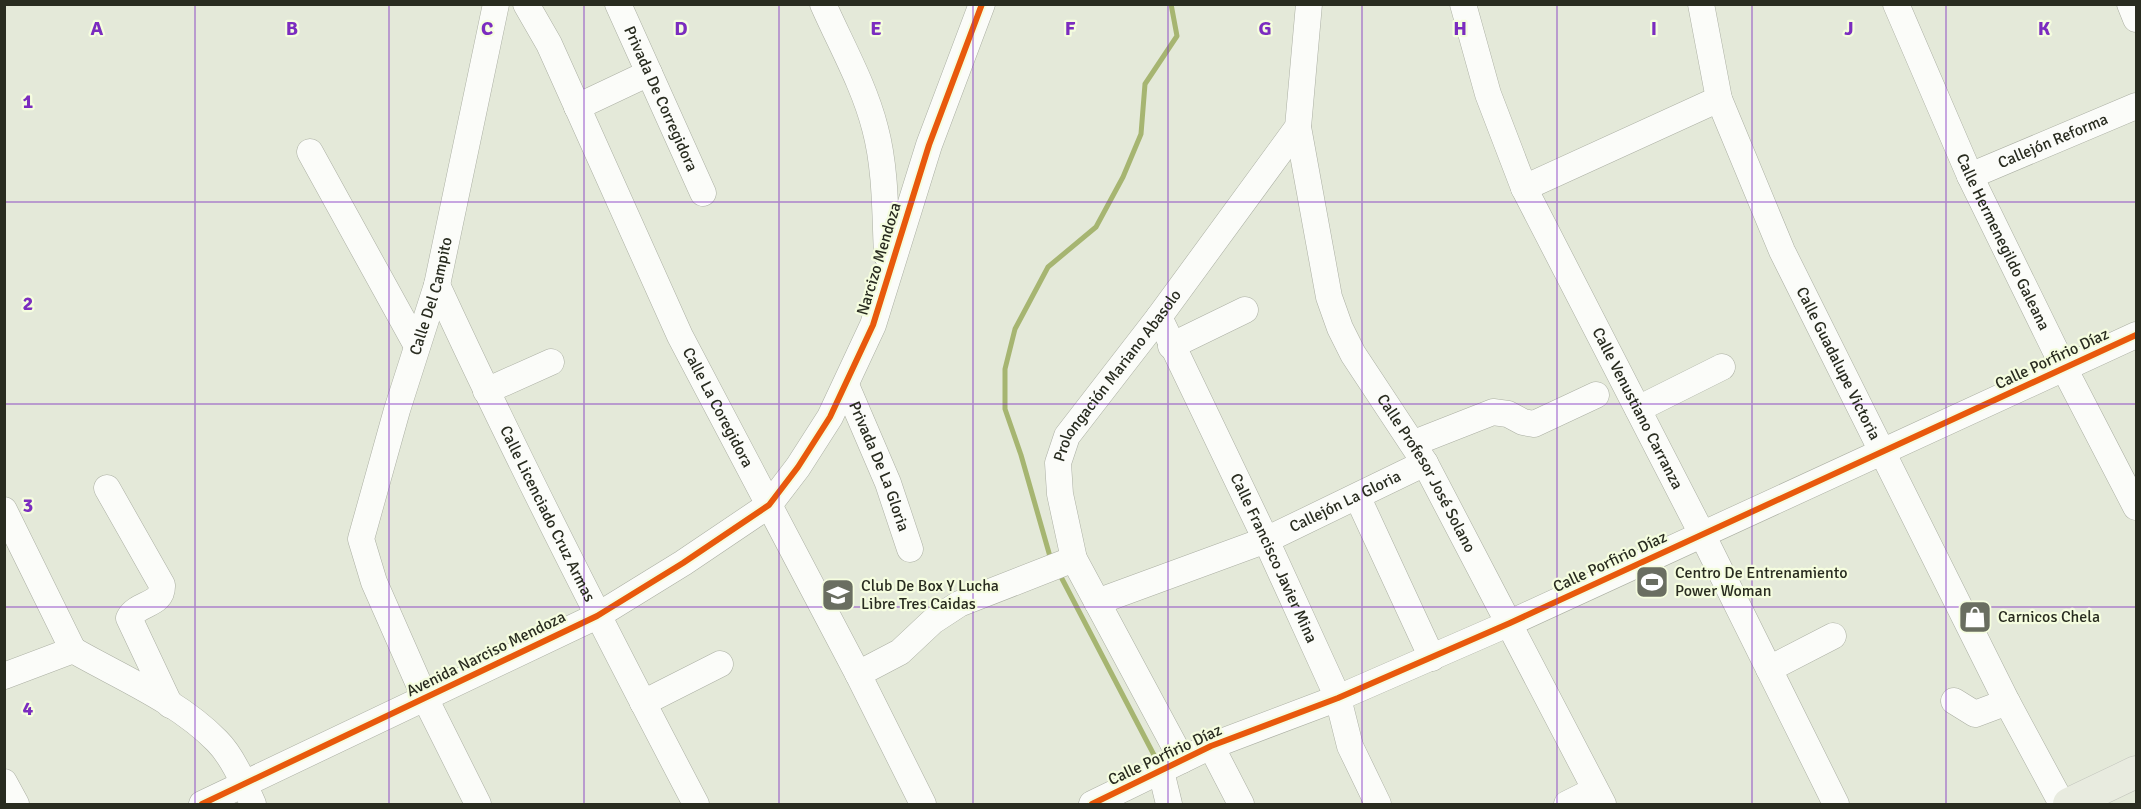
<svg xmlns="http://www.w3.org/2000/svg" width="2141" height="809" font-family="Signika,sans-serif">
  <rect width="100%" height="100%" fill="#e4e9d9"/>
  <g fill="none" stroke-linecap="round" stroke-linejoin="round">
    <path stroke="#a6b571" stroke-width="5" d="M 1051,560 L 1021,455 L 1005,409 L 1005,369 L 1015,329 L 1048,267 L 1096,227 L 1123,177 L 1141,134 L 1145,84 L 1177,36 L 1171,4
      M 1059,573 L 1154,755"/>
    <g stroke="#abafa3" stroke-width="27">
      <g id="minor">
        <path id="s1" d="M 526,4 L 549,44 L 680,336 L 858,674 L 923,804"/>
        <path id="s2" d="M 618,4 L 703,193"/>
        <path d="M 823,4 C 841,45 864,85 875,128 C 886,169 885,214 887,256"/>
        <path id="s3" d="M 1463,4 L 1488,94 L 1524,188 L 1702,534 L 1836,804"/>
        <path id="s4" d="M 1701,4 L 1719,99 L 1782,251 L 2007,702 L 2062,804"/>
        <path id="s5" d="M 1896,4 L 1970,176 L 2064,368 L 2136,507"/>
        <path d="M 2130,4 L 2136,19"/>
        <path d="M 577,107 L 649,73"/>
        <path id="s6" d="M 1298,127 L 1329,297 L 1340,328 L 1353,354 L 1425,463 L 1603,804"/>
        <path d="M 310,152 L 417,346"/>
        <path id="s7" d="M 1970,176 L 2136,106"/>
        <path d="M 1524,188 L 1719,99"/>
        <path id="s8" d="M 437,285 C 518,461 606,633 696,804"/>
        <path id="s9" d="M 1159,317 L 1266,540 L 1338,698 L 1350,746 L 1378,804"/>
        <path d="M 1171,346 L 1245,310"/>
        <path id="s10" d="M 846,385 L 888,483 L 910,549"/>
        <path d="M 486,391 L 551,362"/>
        <path d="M 1638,409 L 1722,367"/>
        <path d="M 1414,443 L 1493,412 L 1508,414 L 1523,422 L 1534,424 L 1596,395"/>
        <path d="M 107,488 L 162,585 C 163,606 138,602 129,618 L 170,705"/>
        <path d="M 1358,498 L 1432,658"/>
        <path d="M 4,510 L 73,650"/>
        <path id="s11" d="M 1097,602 L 1266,540 L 1425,463"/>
        <path d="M 73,650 C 120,677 178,701 217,741 C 233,757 244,784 253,804"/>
        <path d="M 1769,669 L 1833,636"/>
        <path d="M 858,674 L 900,652 L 933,621 L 959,604 L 1074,559"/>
        <path d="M 4,676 L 73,650"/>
        <path d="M 1954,701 L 1975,714 L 2007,702"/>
        <path d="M 643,703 L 720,664"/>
        <path d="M 1211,746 L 1241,804"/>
        <path id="s12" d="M 1182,760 L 1074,559 L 1060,494 L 1058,463 L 1067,436 L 1159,317 L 1298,127 L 1309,4"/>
        <path d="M 1161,771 L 1169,804"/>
        <path d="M 4,782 L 16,804"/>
        <path d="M 202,804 L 597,616 L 683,563 L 769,505 L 798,467 L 830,417 L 873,325 L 929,145 L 982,4"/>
        <path id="s13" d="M 478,804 L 425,698 L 374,582 L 361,539 L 397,410 L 437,285 L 496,4"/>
        <path d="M 1092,804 L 1211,746 L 1338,698 L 1510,623 L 2136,335"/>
        <path d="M 1567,804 L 1595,790"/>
      </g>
    </g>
    <g stroke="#c3c5bd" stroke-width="33">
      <path id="major" d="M 2069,804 L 2136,772"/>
    </g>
    <use href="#minor" stroke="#fbfcf9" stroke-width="26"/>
    <use href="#major" stroke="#e8ebdf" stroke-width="32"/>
    <g stroke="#f5fddf" stroke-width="10">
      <path id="cycleway" d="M 202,804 L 597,616 L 683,563 L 769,505 L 798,467 L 830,417 L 873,325 L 929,145 L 982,4
        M 1092,804 L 1211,746 L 1338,698 L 1510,623 L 2136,335"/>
    </g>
    <use href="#cycleway" stroke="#e8590c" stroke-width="6"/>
  </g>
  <path fill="none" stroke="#7b2cbf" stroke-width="1.5" stroke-opacity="0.55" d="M 195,4 L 195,804M 389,4 L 389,804M 584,4 L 584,804M 779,4 L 779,804M 973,4 L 973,804M 1168,4 L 1168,804M 1362,4 L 1362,804M 1557,4 L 1557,804M 1752,4 L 1752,804M 1946,4 L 1946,804M 4,202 L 2136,202M 4,404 L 2136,404M 4,607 L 2136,607"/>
  <defs>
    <g id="stadium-square" transform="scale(1.725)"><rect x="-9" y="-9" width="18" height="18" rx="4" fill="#6a6e61" stroke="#f5fddf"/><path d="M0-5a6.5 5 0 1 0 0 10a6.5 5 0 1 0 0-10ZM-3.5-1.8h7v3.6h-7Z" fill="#fff"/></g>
    <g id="school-square" transform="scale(1.725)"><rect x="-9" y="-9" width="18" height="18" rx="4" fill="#6a6e61" stroke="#f5fddf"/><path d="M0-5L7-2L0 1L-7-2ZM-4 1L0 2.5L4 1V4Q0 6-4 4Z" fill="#fff"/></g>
    <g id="shop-square" transform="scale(1.725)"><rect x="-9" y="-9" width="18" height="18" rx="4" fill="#6a6e61" stroke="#f5fddf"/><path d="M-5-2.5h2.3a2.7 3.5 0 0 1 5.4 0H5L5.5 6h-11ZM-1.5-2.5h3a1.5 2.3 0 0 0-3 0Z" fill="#fff"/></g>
  </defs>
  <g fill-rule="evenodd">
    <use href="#stadium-square" x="1652" y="582"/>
    <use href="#school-square" x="838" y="595"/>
    <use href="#shop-square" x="1975" y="617"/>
  </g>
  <g text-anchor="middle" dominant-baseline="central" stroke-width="4.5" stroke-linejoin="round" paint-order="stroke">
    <g font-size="16" fill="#292c20" stroke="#f5fddf">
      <text stroke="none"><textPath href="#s2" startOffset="104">Privada De Corregidora</textPath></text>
      <text stroke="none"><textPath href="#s7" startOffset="90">Callejón Reforma</textPath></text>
      <text stroke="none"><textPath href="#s5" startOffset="261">Calle Hermenegildo Galeana</textPath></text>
      <text transform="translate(879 259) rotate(-73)">Narcizo Mendoza</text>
      <text stroke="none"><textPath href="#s13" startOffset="543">Calle Del Campito</textPath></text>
      <text transform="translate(2052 359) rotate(-25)">Calle Porfirio Díaz</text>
      <text stroke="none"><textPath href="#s4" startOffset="387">Calle Guadalupe Victoria</textPath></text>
      <text stroke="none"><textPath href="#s12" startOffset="432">Prolongación Mariano Abasolo</textPath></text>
      <text stroke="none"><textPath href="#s1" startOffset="447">Calle La Coregidora</textPath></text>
      <text stroke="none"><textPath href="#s3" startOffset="442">Calle Venustiano Carranza</textPath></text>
      <text stroke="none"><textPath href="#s10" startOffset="88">Privada De La Gloria</textPath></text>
      <text stroke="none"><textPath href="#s6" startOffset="375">Calle Profesor José Solano</textPath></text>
      <text stroke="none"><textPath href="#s11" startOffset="268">Callejón La Gloria</textPath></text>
      <text stroke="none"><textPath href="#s8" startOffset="254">Calle Licenciado Cruz Armas</textPath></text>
      <text stroke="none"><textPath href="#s9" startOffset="267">Calle Francisco Javier Mina</textPath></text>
      <text transform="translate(1610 562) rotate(-25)">Calle Porfirio Díaz</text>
      <text transform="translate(486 654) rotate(-26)">Avenida Narciso Mendoza</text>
      <text transform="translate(1165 755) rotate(-25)">Calle Porfirio Díaz</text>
    </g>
    <g font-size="16" fill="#292c20" stroke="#f5fddf" text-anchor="start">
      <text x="1675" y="573">Centro De Entrenamiento<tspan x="1675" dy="18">Power Woman</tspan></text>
      <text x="861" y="586">Club De Box Y Lucha<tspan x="861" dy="18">Libre Tres Caidas</tspan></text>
      <text x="1998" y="617">Carnicos Chela</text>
    </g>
  </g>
  <g font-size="20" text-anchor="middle" font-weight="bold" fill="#7b2cbf" stroke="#f5fddf" stroke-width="4.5" stroke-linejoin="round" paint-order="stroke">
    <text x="97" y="35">A</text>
    <text x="292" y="35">B</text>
    <text x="487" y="35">C</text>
    <text x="681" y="35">D</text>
    <text x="876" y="35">E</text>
    <text x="1070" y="35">F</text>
    <text x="1265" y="35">G</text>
    <text x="1460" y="35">H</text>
    <text x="1654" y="35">I</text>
    <text x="1849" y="35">J</text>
    <text x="2044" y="35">K</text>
    <text x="28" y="108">1</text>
    <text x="28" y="310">2</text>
    <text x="28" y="512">3</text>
    <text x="28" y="715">4</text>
  </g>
  <rect width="2141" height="809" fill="none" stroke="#292c20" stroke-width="12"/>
</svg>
